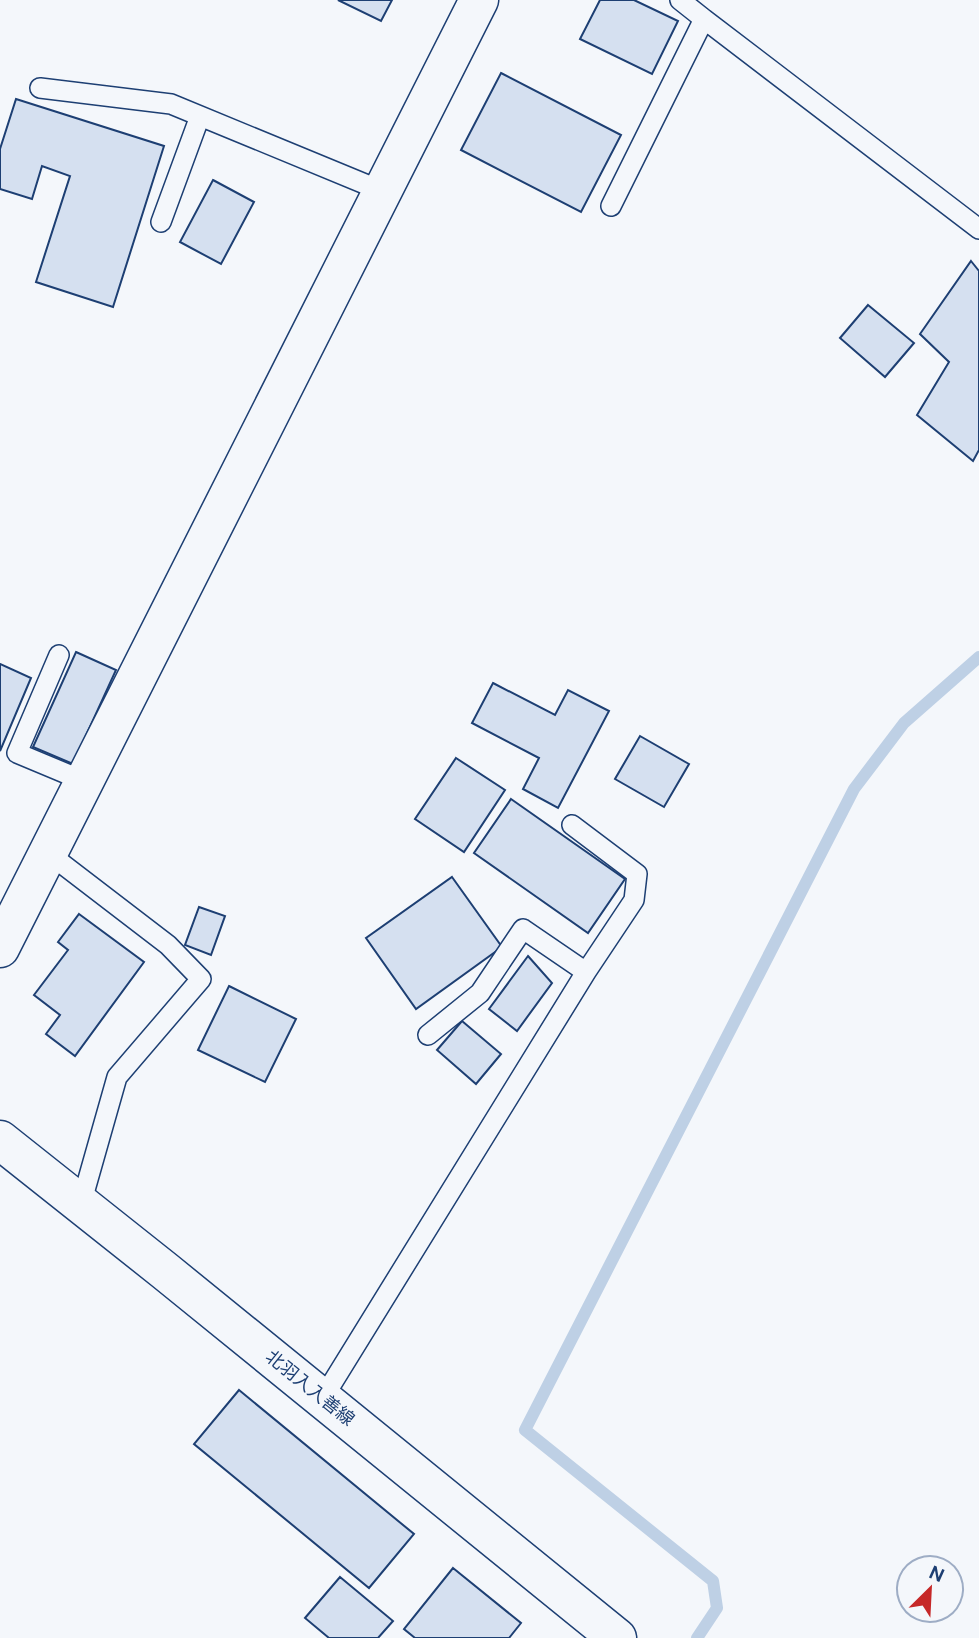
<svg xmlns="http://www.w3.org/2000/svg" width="979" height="1638" font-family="'DM Sans','Noto Sans JP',sans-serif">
  <rect width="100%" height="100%" fill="#f4f7fb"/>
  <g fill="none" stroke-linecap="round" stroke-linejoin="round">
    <path stroke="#bed0e5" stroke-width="12" d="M 697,1638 L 717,1608 L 713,1581 L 525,1430 L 854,789 L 904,723 L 979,657"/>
  </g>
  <path fill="#d5e0f0" stroke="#1d3f73" stroke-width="2" d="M 338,0 L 392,0 L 381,21 Z
    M 600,0 L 634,0 L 678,21 L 652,74 L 580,39 Z
    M 501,73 L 621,135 L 581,212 L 461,150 Z
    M 16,99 L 164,146 L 113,307 L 36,282 L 70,176 L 42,166 L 32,199 L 0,189 L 0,149 Z
    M 213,180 L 254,202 L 221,264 L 180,242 Z
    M 971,261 L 979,271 L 979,450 L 973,461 L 917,415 L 949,362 L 920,334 Z
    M 868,305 L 914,343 L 885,377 L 840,338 Z
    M 76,652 L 116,670 L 73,764 L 33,747 Z
    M 0,664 L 31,678 L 0,751 Z
    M 493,683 L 555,715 L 568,690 L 609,711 L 558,808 L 523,789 L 539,758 L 472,723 Z
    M 640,736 L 689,764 L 664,807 L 615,779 Z
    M 456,758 L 505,790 L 464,852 L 415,819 Z
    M 511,799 L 625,879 L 588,933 L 474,853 Z
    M 452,877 L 502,947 L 416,1009 L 366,938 Z
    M 199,907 L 225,916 L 211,955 L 185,945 Z
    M 79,914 L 144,962 L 75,1056 L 46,1034 L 60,1015 L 34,995 L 68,950 L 58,942 Z
    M 528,956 L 552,983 L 517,1031 L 489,1009 Z
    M 229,986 L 296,1019 L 265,1082 L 198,1050 Z
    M 462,1021 L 501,1054 L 476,1084 L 437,1050 Z
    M 239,1390 L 414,1534 L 369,1588 L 194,1444 Z
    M 453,1568 L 521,1623 L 509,1638 L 415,1638 L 404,1629 Z
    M 340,1577 L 393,1621 L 378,1638 L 329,1638 L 305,1618 Z"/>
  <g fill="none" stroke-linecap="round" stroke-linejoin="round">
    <g stroke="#1d3f73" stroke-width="22">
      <path id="service" d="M 704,19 L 979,229
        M 40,88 L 171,104 L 382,191
        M 611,206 L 704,19 L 680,0
        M 161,222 L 200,116
        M 59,655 L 17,753 L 84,781
        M 48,853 L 168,945 L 201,979 L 117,1077 L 81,1204
        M 428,1035 L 480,993 L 523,929 L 586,972
        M 323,1398 L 586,972 L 634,900 L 637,874 L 572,825"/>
    </g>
    <g stroke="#1d3f73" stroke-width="41">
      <path id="minor" d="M 0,948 L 479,0"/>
    </g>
    <g stroke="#1d3f73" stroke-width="41">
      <path id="secondary" d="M 0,1140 L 165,1271 L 617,1638"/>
    </g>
    <use href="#service" stroke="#f4f7fb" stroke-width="19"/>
    <use href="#minor" stroke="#f4f7fb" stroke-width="38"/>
    <use href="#secondary" stroke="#f4f7fb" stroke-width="38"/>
  </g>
  <g text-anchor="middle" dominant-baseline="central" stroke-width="5" stroke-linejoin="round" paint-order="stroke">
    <g font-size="18" fill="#1d3f73" stroke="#f4f7fb">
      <text transform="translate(310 1388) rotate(39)">北羽入入善線</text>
    </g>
  </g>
  <g transform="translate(930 1589) rotate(24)"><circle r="33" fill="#f4f7fb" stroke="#9eadc5" stroke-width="2"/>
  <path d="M0-5L12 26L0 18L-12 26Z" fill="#c62828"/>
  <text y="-10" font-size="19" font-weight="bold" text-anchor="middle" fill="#1d3f73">N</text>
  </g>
</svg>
